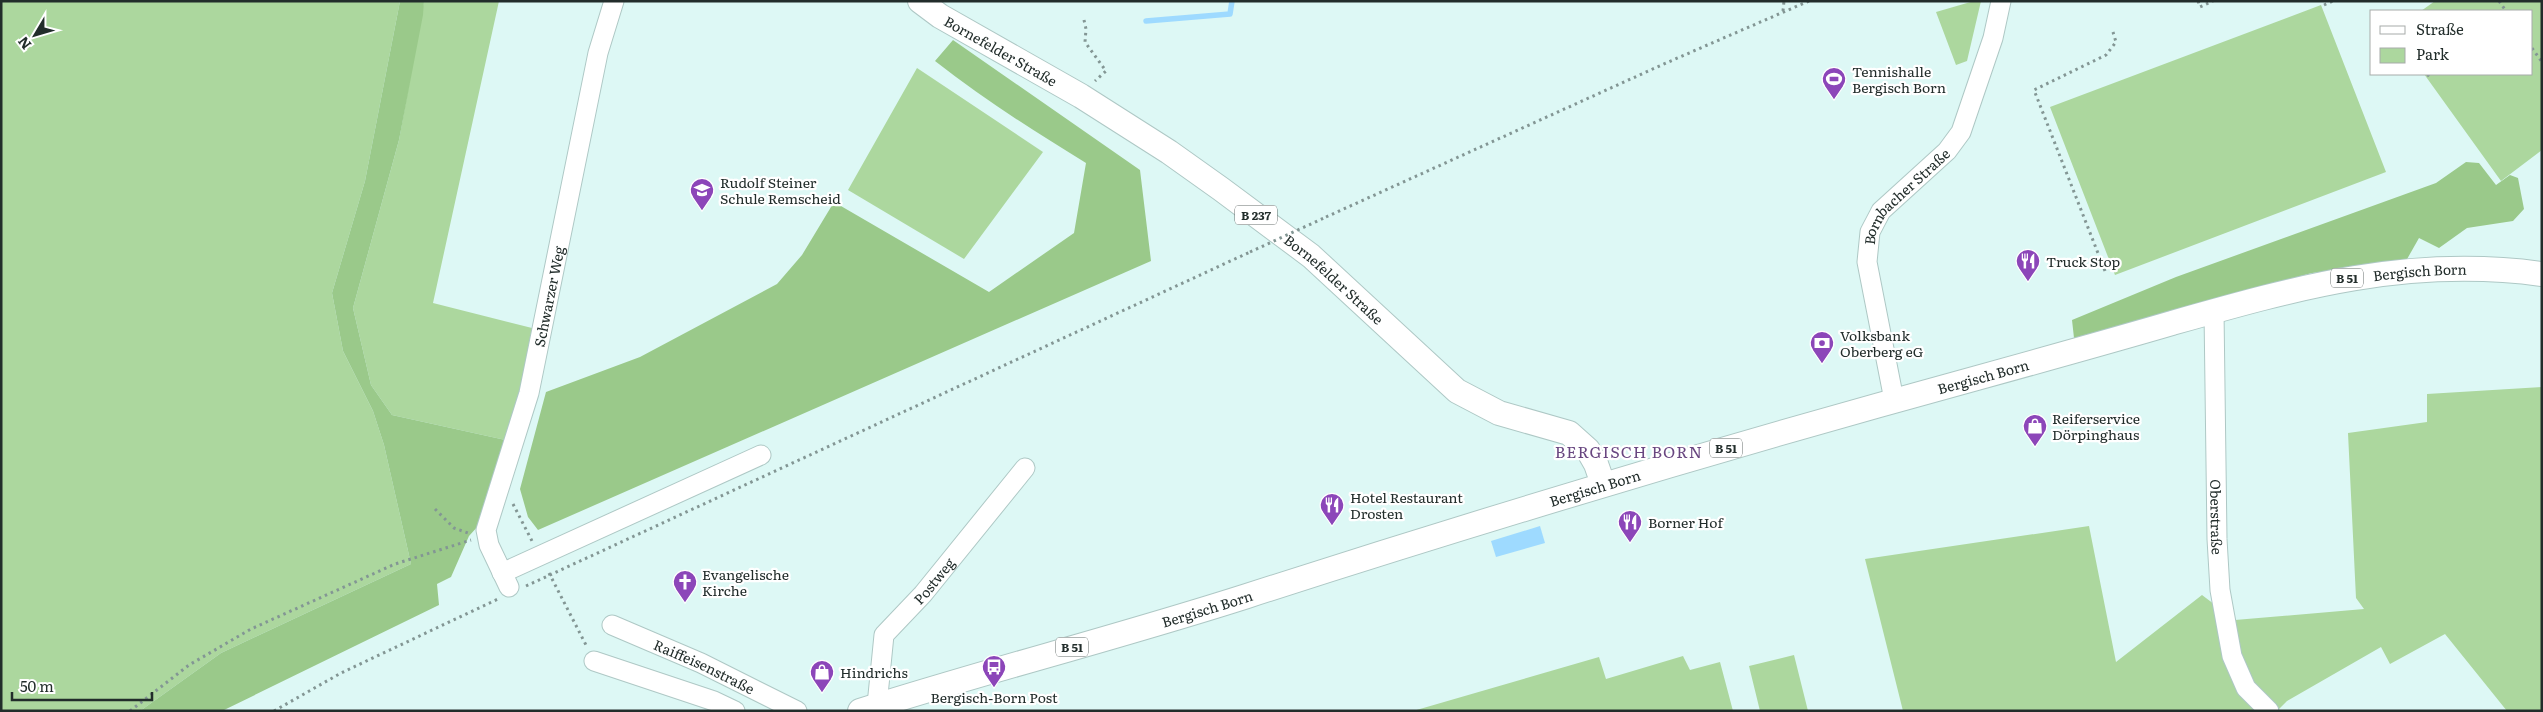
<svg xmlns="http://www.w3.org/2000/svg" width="2543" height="712" font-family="Literata,serif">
  <rect width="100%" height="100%" fill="#ddf8f5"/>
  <path fill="#acd79e" d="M 1,1 L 400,1 L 365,181 L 332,293 L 343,351 L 373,411 L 384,445 L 411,564 L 221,653 L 140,711 L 1,711 Z
    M 424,1 L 499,1 L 433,303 L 532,328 L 510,441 L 392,415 L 371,385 L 353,308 L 399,140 Z
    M 1974,1 L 1981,1 L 1967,61 L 1956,65 L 1936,12 Z
    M 2435,1 L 2542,1 L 2542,150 L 2501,181 L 2424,74 L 2532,74 L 2532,11 L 2421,11 Z
    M 2321,5 L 2386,172 L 2115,275 L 2050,107 Z
    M 917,68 L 1043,152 L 964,259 L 848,190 Z
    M 2542,387 L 2542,711 L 2507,711 L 2445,634 L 2390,664 L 2381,647 L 2287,701 L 2277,711 L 1903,711 L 1865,559 L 2089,526 L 2116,662 L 2202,595 L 2235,620 L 2364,609 L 2356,598 L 2348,433 L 2427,422 L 2427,394 Z
    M 1794,655 L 1808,711 L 1760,711 L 1749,666 Z
    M 1683,656 L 1690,670 L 1720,662 L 1733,711 L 1413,711 L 1599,657 L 1606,679 Z"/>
  <path fill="#9ac98a" d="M 400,1 L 424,1 L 423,15 L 399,140 L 353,308 L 371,385 L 392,415 L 510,441 L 479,525 L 469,536 L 451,577 L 437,584 L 439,605 L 222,711 L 140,711 L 221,653 L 411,564 L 384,445 L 373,411 L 343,351 L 332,293 L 365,181 Z
    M 953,40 L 1140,170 L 1151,261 L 538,530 L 528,517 L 520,489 L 546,392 L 640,357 L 777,284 L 802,255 L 834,202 L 989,292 L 1074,233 L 1086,163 C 1034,131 983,99 935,61 Z
    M 2466,162 L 2479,163 L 2496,185 L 2510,175 L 2518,178 L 2524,209 L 2513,221 L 2467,228 L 2439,248 L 2419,238 L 2402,268 L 2351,269 L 2312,273 L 2074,338 L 2072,320 L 2176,277 L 2436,183 Z"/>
  <path fill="#9edaff" d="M 1540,526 L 1545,543 L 1496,557 L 1491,541 Z"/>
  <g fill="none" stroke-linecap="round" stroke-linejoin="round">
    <path stroke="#9edaff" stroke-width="5.5" d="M 1146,21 L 1230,14 L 1232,1"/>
    <g stroke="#aec8c5" stroke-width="21">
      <g id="minor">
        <path id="s1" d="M 2214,311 L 2217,539 L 2220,590 L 2232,656 L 2246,688 L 2269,711"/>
        <path id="s2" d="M 1894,400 L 1867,262 L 1870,232 L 1881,211 L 1947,151 L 1961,132 L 1993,38 L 2001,1"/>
        <path d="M 502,573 L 761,455"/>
        <path id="s3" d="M 509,587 L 489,545 L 486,530 L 529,393 L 598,53 L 614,1"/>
        <path id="s4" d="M 612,625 L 701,663 L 797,711"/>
        <path d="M 594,661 L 714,701 L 735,711"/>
        <path id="s5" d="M 877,705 L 884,635 L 923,594 L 1025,468"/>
      </g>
    </g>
    <g stroke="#aec8c5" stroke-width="26">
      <g id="major">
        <path id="s6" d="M 920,1 L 940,16 L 1081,96 L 1169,152 L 1221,189 L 1311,256 L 1457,391 L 1499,413 L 1569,433 L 1588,450 L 1596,464 L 1603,484"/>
        <path id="s7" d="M 860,711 C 989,670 1119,637 1247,596 C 1489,518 1732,445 1977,378 C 2042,360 2107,342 2172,323 C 2299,287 2408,256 2542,274"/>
      </g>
    </g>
    <path stroke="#839694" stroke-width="3" stroke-dasharray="2.5 4" stroke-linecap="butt" d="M 2198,1 L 2200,7 L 2213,1
      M 2499,1 L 2506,11
      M 2324,5 L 2333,1
      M 1783,11 L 1784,1
      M 1084,20 L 1086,29 L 1085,42 L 1106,71 L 1095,81
      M 2532,48 L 2542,62
      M 2427,76 L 2430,74
      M 1326,217 L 1666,63 L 1809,1
      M 2105,271 L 2034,90 L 2106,55 L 2116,42 L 2113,32
      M 513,504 L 532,541
      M 435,509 L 454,528 L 468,533
      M 549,573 L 586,645
      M 526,586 L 1250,252
      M 130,711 L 189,665 L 251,629 L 395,564 L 471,540
      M 274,711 L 341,673 L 498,599"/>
    <use href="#minor" stroke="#fff" stroke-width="19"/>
    <use href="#major" stroke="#fff" stroke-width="24"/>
    <path stroke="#839694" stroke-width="3" stroke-dasharray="2.5 4" stroke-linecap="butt" d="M 1250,252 L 1326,217"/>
  </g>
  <defs>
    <g id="stadium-pin" transform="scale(1.25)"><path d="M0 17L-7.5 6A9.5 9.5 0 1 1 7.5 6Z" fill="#8c46b9" stroke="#fff"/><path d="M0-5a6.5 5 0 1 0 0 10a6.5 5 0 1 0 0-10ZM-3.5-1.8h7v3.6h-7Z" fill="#fff"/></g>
    <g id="school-pin" transform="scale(1.25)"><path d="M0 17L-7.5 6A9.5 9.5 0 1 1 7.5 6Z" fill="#8c46b9" stroke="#fff"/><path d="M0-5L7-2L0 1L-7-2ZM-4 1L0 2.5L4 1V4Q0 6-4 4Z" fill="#fff"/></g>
    <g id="restaurant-pin" transform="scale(1.25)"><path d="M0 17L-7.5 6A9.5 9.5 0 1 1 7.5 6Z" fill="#8c46b9" stroke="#fff"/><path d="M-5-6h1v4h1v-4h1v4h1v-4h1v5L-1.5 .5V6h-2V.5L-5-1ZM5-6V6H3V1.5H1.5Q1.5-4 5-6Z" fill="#fff"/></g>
    <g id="bank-pin" transform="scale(1.25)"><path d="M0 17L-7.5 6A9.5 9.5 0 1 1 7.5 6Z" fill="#8c46b9" stroke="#fff"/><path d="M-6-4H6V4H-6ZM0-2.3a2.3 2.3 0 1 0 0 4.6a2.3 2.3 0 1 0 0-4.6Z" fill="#fff"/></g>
    <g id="shop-pin" transform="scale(1.25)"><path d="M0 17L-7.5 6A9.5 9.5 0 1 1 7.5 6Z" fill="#8c46b9" stroke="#fff"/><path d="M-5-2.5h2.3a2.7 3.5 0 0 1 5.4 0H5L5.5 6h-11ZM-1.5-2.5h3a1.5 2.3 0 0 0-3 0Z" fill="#fff"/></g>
    <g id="church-pin" transform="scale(1.25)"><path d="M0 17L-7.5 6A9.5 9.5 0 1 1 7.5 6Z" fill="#8c46b9" stroke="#fff"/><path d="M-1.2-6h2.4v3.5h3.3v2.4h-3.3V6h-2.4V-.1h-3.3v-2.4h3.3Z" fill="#fff"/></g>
    <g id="bus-pin" transform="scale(1.25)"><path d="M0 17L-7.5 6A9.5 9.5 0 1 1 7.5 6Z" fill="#8c46b9" stroke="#fff"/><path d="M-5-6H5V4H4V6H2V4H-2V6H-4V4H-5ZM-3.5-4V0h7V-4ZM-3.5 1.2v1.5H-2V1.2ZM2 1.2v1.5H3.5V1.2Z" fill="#fff"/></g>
  </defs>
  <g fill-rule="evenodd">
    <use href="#stadium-pin" x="1834" y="79"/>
    <use href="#school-pin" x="702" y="190"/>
    <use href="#restaurant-pin" x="2028" y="261"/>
    <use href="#bank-pin" x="1822" y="343"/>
    <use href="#shop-pin" x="2035" y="426"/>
    <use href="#restaurant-pin" x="1332" y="505"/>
    <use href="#restaurant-pin" x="1630" y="522"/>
    <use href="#church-pin" x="685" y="582"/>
    <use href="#bus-pin" x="994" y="667"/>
    <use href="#shop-pin" x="822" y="672"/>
  </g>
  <g text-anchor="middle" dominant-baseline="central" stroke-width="4.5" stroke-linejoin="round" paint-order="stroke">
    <g fill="#fff" stroke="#646c6b" stroke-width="1">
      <rect x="1235" y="205.5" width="42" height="19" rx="4"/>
      <rect x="2331" y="268.5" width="32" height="19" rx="4"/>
      <rect x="1710" y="438.5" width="32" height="19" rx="4"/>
      <rect x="1056" y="637.5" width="32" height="19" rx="4"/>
    </g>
    <g font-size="12" font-weight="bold" fill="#222d2b">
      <text x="1256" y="215">B 237</text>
      <text x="2347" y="278">B 51</text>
      <text x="1726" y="448">B 51</text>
      <text x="1072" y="647">B 51</text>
    </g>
    <g font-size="14" fill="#222d2b" stroke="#fff">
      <text stroke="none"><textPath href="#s6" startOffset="95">Bornefelder Straße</textPath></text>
      <text stroke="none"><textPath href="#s2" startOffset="221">Bornbacher Straße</textPath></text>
      <text stroke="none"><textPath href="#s7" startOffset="1622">Bergisch Born</textPath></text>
      <text stroke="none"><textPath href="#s6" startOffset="500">Bornefelder Straße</textPath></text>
      <text stroke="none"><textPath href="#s3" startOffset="304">Schwarzer Weg</textPath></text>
      <text stroke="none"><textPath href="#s7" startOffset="1172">Bergisch Born</textPath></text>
      <text stroke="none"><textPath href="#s7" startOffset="768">Bergisch Born</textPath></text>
      <text stroke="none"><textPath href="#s1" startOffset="206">Oberstraße</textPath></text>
      <text stroke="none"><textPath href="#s5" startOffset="144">Postweg</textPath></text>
      <text stroke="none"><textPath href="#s7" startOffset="362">Bergisch Born</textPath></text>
      <text stroke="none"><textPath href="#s4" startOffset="101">Raiffeisenstraße</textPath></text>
    </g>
    <g font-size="14" fill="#222d2b" stroke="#fff" text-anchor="start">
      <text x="1852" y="71">Tennishalle<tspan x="1852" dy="16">Bergisch Born</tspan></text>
      <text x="720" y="182">Rudolf Steiner<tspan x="720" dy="16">Schule Remscheid</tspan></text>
      <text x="2046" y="261">Truck Stop</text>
      <text x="1840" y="335">Volksbank<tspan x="1840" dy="16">Oberberg eG</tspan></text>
      <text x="2052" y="418">Reiferservice<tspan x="2052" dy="16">Dörpinghaus</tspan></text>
      <text x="1350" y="497">Hotel Restaurant<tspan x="1350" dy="16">Drosten</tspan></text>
      <text x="1648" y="522">Borner Hof</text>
      <text x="702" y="574">Evangelische<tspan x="702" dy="16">Kirche</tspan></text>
      <text x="840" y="672">Hindrichs</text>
      <text x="994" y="697" text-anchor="middle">Bergisch-Born Post</text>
    </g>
    <g font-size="16" letter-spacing="1" fill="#684680" stroke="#fff">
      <text x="1629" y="451">BERGISCH BORN</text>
    </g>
  </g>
  <rect width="2543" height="712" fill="none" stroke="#222d2b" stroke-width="5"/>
  <rect x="2370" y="10" width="162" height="65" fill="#ffffff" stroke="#a7abaa"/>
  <rect x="2380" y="26" width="25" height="8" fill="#ffffff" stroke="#a7abaa"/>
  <text x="2416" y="35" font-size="15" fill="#222d2b">Straße</text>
  <rect x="2380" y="48" width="25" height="15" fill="#acd79e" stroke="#a7abaa"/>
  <text x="2416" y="60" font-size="15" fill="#222d2b">Park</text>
  <g transform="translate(35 35) rotate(232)" stroke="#ffffff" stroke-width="4" paint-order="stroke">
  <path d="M0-4L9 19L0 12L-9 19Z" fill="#222d2b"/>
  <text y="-8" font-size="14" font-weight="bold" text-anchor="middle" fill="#222d2b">N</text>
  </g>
  <path d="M12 692v8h140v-8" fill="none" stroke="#222d2b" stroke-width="2.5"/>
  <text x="20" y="692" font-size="15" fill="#222d2b" stroke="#ffffff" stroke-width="4" paint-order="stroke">50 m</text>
</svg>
